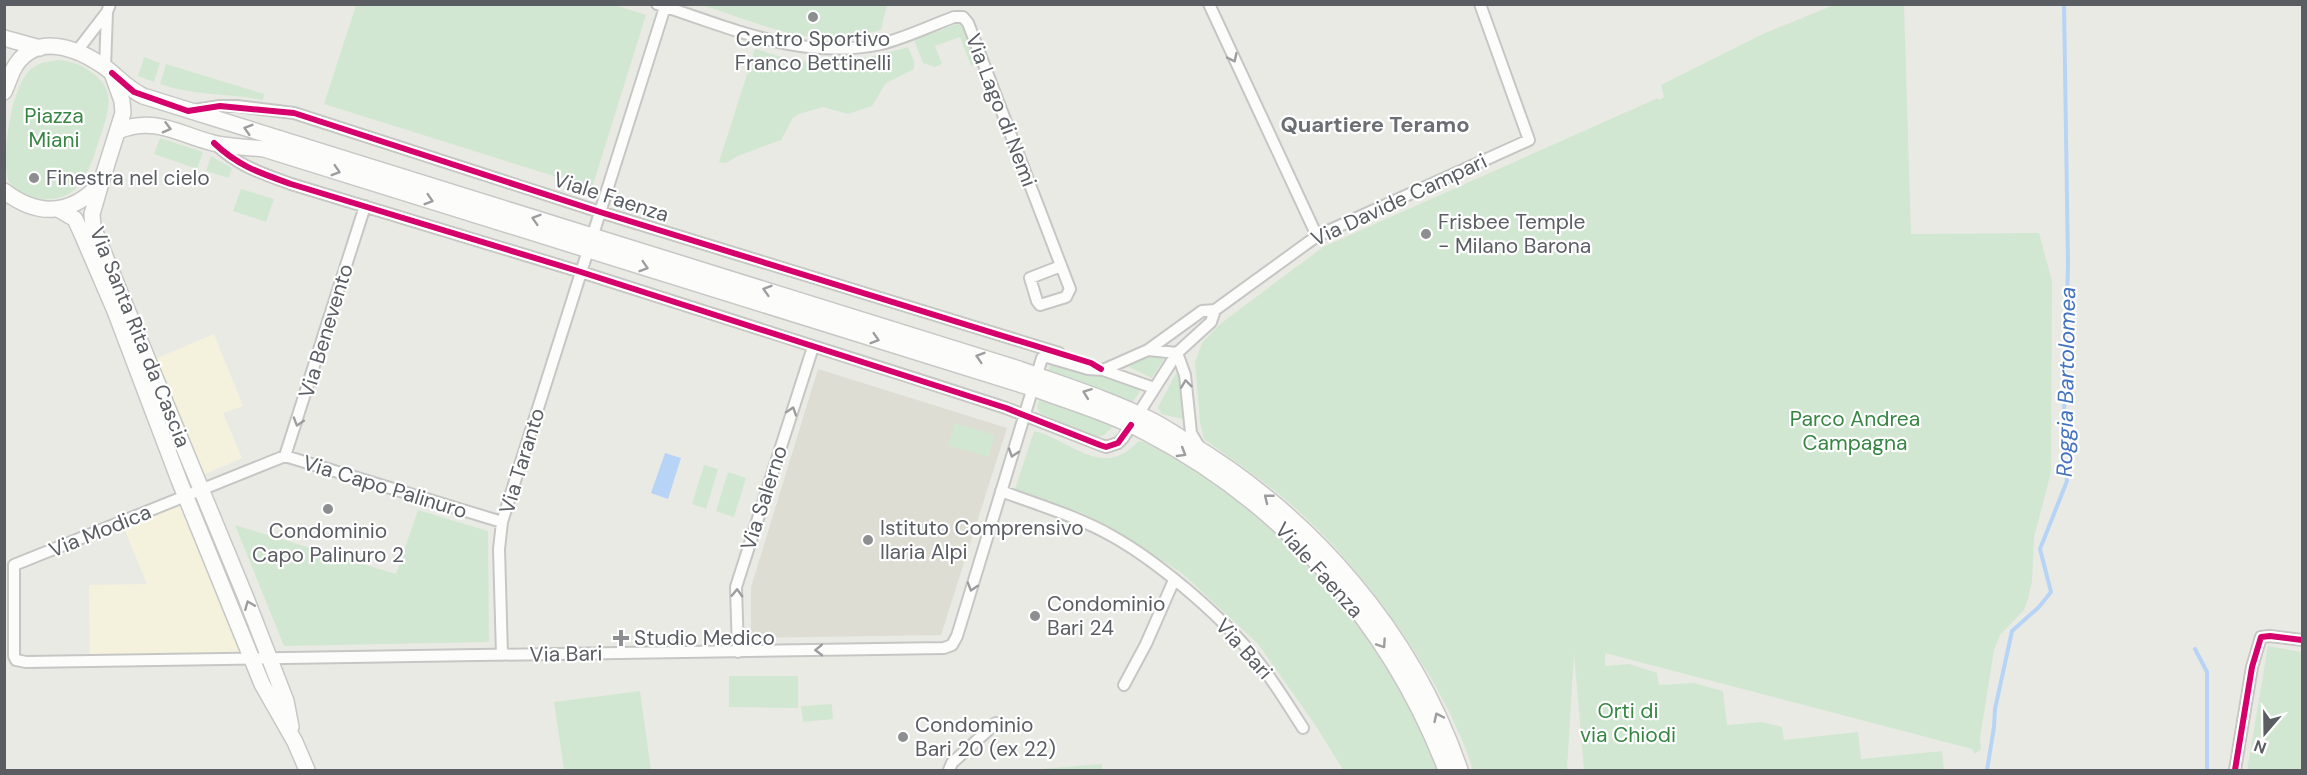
<svg xmlns="http://www.w3.org/2000/svg" width="2307" height="775" font-family="'DM Sans',sans-serif">
  <rect width="100%" height="100%" fill="#eaeae5"/>
  <path fill="#f4f2dd" d="M 214,334 L 243,406 L 223,413 L 242,458 L 198,477 L 153,360 Z
    M 183,504 L 246,655 L 90,655 L 89,585 L 147,584 L 123,526 Z"/>
  <path fill="#deddd4" d="M 818,369 L 1007,428 L 941,635 L 751,638 L 751,587 Z"/>
  <path fill="#d2e7d2" d="M 612,4 L 646,15 L 592,188 L 324,104 L 356,5 Z
    M 702,5 L 887,5 L 881,30 C 858,36 834,39 810,37 C 774,32 737,16 702,5 Z
    M 1834,5 L 1904,5 L 1911,234 L 2039,233 L 2052,281 L 2051,472 L 2034,538 L 2032,581 L 2028,599 L 2024,610 L 2000,635 L 1994,650 L 1980,738 L 1981,749 L 1975,754 L 1972,749 L 1605,653 L 1605,666 L 1629,664 L 1657,673 L 1659,685 L 1694,683 L 1723,691 L 1727,725 L 1762,722 L 1782,727 L 1784,740 L 1858,732 L 1861,759 L 1942,751 L 1944,770 L 1584,770 L 1574,653 L 1567,770 L 1473,770 C 1447,683 1358,560 1288,502 C 1262,479 1232,460 1204,439 L 1200,423 L 1195,362 L 1202,343 L 1220,324 L 1323,247 L 1658,98 L 1659,100 L 1664,97 L 1661,85 L 1765,33 Z
    M 957,24 L 963,25 L 979,64 L 971,66 L 960,37 L 935,46 L 942,64 L 935,67 L 923,63 L 914,40 Z
    M 908,47 L 914,61 L 914,69 L 886,83 L 872,106 L 848,114 L 823,107 L 799,114 L 793,118 L 781,140 L 738,156 L 726,163 L 719,162 L 755,49 C 770,53 785,59 801,61 C 838,66 873,57 908,47 Z
    M 144,57 L 160,63 L 154,82 L 138,76 Z
    M 61,60 C 75,62 83,66 94,74 C 118,92 107,117 99,140 C 89,172 79,206 36,198 C 26,195 16,190 9,182 C 0,161 11,85 31,69 C 39,62 50,61 61,60 Z
    M 166,64 L 264,94 L 263,100 C 228,93 194,96 160,84 Z
    M 160,138 L 203,152 L 197,169 L 154,154 Z
    M 211,156 L 232,168 L 229,178 L 206,171 Z
    M 241,189 L 274,199 L 266,222 L 233,211 Z
    M 1152,357 L 1164,359 L 1152,378 L 1129,367 L 1140,359 Z
    M 1057,361 L 1136,386 L 1140,392 L 1131,404 L 1047,373 L 1051,364 Z
    M 1176,373 L 1179,376 L 1183,419 L 1161,414 L 1158,407 Z
    M 1040,397 L 1073,408 L 1114,426 L 1103,436 L 1095,437 L 1040,413 L 1037,407 Z
    M 955,423 L 995,435 L 988,457 L 948,445 Z
    M 1034,431 C 1061,436 1092,468 1120,455 C 1128,452 1133,446 1139,441 L 1144,442 C 1280,506 1383,632 1437,770 L 1343,770 L 1316,726 L 1258,644 L 1183,574 L 1119,532 L 1082,513 L 1015,489 Z
    M 704,465 L 718,469 L 706,509 L 692,504 Z
    M 728,472 L 746,478 L 734,517 L 716,511 Z
    M 418,510 L 488,531 L 489,642 L 284,646 L 235,525 L 396,574 Z
    M 2268,646 L 2302,652 L 2302,770 L 2247,770 Z
    M 729,676 L 798,676 L 798,708 L 729,707 Z
    M 640,691 L 651,770 L 564,770 L 554,702 Z
    M 832,704 L 833,719 L 803,722 L 801,706 Z
    M 1102,764 L 1102,770 L 1040,770 L 1041,769 Z"/>
  <path fill="#b7d4f6" d="M 665,453 L 681,458 L 668,499 L 651,493 Z"/>
  <g fill="none" stroke-linecap="round" stroke-linejoin="round">
    <path stroke="#b7d4f6" stroke-width="4" d="M 2195,649 L 2207,672 L 2207,770
      M 1987,770 L 1994,727 L 1995,709 L 2012,631 L 2039,607 L 2051,592 L 2040,549 L 2067,481 L 2063,454 L 2068,264 L 2064,4"/>
    <g stroke="#c6c7c5" stroke-width="14">
      <path id="street" d="M 657,4 C 731,28 802,61 881,44 C 905,38 930,26 954,17 L 963,17 L 968,23 L 1070,289 L 1066,297 L 1040,305 L 1037,301 L 1030,278 L 1061,266
        M 1209,4 L 1317,236
        M 77,51 L 107,12 L 110,4
        M 105,68 L 107,12
        M 194,110 L 220,106 L 237,106 L 294,113 L 600,212 L 1059,353
        M 214,143 C 238,166 261,173 291,184 L 581,272 L 932,384 L 1006,408 L 1106,447 L 1118,443 L 1123,438 L 1177,353 L 1211,322 L 1215,310
        M 1148,350 L 1177,353
        M 1177,353 L 1185,375 L 1191,433 L 1200,448
        M 1103,370 L 1148,350 L 1202,311 L 1215,310 L 1317,236 L 1529,140 L 1480,4
        M 285,456 L 365,206
        M 1001,491 C 1038,505 1077,516 1112,536 C 1157,561 1218,613 1251,653 C 1271,676 1286,702 1303,728
        M 14,565 L 14,656 L 16,660 L 26,662 L 944,648 L 952,645 L 957,636 L 1042,358 L 1047,357 L 1088,369 L 1103,370 L 1154,388
        M 14,565 L 285,456 L 502,522
        M 738,652 L 736,587 L 813,347
        M 502,655 L 499,549 L 502,522 L 665,7
        M 1124,685 L 1146,644 L 1174,580
        M 949,770 L 952,763 L 996,723
        M 2235,770 L 2252,667 L 2261,637 L 2270,636 L 2302,640"/>
    </g>
    <g stroke="#c7c7c6" stroke-width="18">
      <path id="secondary" d="M 4,38 L 40,48
        M 4,92 C 7,85 10,77 13,70 C 34,30 78,48 106,68 C 119,78 128,89 143,96 L 1019,369 C 1063,385 1109,399 1151,420 C 1163,426 1175,434 1186,441 C 1311,515 1413,632 1460,770
        M 118,131 C 155,116 178,134 213,143 C 229,147 247,147 264,149 L 1032,388 C 1071,402 1110,414 1147,433 C 1284,504 1391,626 1446,770
        M 101,183 L 92,214 L 93,227 L 246,598 L 286,701 L 291,727
        M 4,191 C 39,218 72,215 101,183 L 123,113 L 122,101 L 113,76
        M 58,209 L 75,219 L 81,232 L 115,311 L 179,480 L 262,684 L 295,742 L 307,770"/>
    </g>
    <use href="#street" stroke="#fcfcfb" stroke-width="10"/>
    <use href="#secondary" stroke="#fcfcfb" stroke-width="15"/>
    <g stroke="#fff" stroke-width="10">
      <path id="cycleway" d="M 112,73 L 134,92 L 188,111 L 220,106 L 294,113 L 600,212 L 1091,363 L 1101,369
        M 214,143 C 238,166 260,173 291,184 L 581,272 L 1006,408 L 1100,445 L 1106,447 L 1118,443 L 1131,425
        M 2235,770 L 2252,667 L 2261,637 L 2270,636 L 2302,640"/>
    </g>
    <use href="#cycleway" stroke="#d6006c" stroke-width="6"/>
  </g>
  <defs><path id="oneway-chevron" d="M-2-3.5L2.5 0L-2 3.5" fill="none" stroke-width="1.6" stroke-linecap="round" stroke-linejoin="round" transform="scale(1.5)"/></defs>
  <g stroke="#9b9d9f">
    <use href="#oneway-chevron" transform="translate(1233 58) rotate(65)"/>
    <use href="#oneway-chevron" transform="translate(167 128) rotate(15)"/>
    <use href="#oneway-chevron" transform="translate(248 129) rotate(-163)"/>
    <use href="#oneway-chevron" transform="translate(336 171) rotate(17)"/>
    <use href="#oneway-chevron" transform="translate(429 200) rotate(17)"/>
    <use href="#oneway-chevron" transform="translate(536 219) rotate(-163)"/>
    <use href="#oneway-chevron" transform="translate(644 267) rotate(17)"/>
    <use href="#oneway-chevron" transform="translate(767 290) rotate(-163)"/>
    <use href="#oneway-chevron" transform="translate(875 339) rotate(17)"/>
    <use href="#oneway-chevron" transform="translate(980 357) rotate(-163)"/>
    <use href="#oneway-chevron" transform="translate(1186 384) rotate(-97)"/>
    <use href="#oneway-chevron" transform="translate(1087 393) rotate(-159)"/>
    <use href="#oneway-chevron" transform="translate(792 411) rotate(-72)"/>
    <use href="#oneway-chevron" transform="translate(298 422) rotate(107)"/>
    <use href="#oneway-chevron" transform="translate(1013 453) rotate(108)"/>
    <use href="#oneway-chevron" transform="translate(1182 453) rotate(31)"/>
    <use href="#oneway-chevron" transform="translate(1268 498) rotate(-141)"/>
    <use href="#oneway-chevron" transform="translate(972 587) rotate(107)"/>
    <use href="#oneway-chevron" transform="translate(737 593) rotate(-88)"/>
    <use href="#oneway-chevron" transform="translate(249 605) rotate(-112)"/>
    <use href="#oneway-chevron" transform="translate(1382 644) rotate(56)"/>
    <use href="#oneway-chevron" transform="translate(819 650) rotate(179)"/>
    <use href="#oneway-chevron" transform="translate(1438 717) rotate(-115)"/>
  </g>
  <g fill="#8c8e90" stroke="#fff" stroke-width="2">
    <circle cx="813" cy="17" r="6"/>
    <circle cx="34" cy="178" r="6"/>
    <circle cx="1426" cy="234" r="6"/>
    <circle cx="328" cy="509" r="6"/>
    <circle cx="868" cy="540" r="6"/>
    <circle cx="1035" cy="616" r="6"/>
    <path d="M618 629h6v6h6v6h-6v6h-6v-6h-6v-6h6z"/>
    <circle cx="903" cy="737" r="6"/>
  </g>
  <g text-anchor="middle" dominant-baseline="central" stroke-width="4.5" stroke-linejoin="round" paint-order="stroke">
    <g font-size="21" fill="#5a5d62" stroke="#fff" text-anchor="start">
      <text x="813" y="39" text-anchor="middle">Centro Sportivo<tspan x="813" dy="24">Franco Bettinelli</tspan></text>
      <text x="46" y="178">Finestra nel cielo</text>
      <text x="1438" y="222">Frisbee Temple<tspan x="1438" dy="24">- Milano Barona</tspan></text>
      <text x="880" y="528">Istituto Comprensivo<tspan x="880" dy="24">Ilaria Alpi</tspan></text>
      <text x="328" y="531" text-anchor="middle">Condominio<tspan x="328" dy="24">Capo Palinuro 2</tspan></text>
      <text x="1047" y="604">Condominio<tspan x="1047" dy="24">Bari 24</tspan></text>
      <text x="634" y="638">Studio Medico</text>
      <text x="915" y="725">Condominio<tspan x="915" dy="24">Bari 20 (ex 22)</tspan></text>
    </g>
    <g font-size="21" fill="#5a5d62" stroke="#fff">
      <text transform="translate(1001 110) rotate(69)">Via Lago di Nemi</text>
      <text transform="translate(611 197) rotate(18)">Viale Faenza</text>
      <text transform="translate(1399 200) rotate(-25)">Via Davide Campari</text>
      <text transform="translate(326 331) rotate(-73)">Via Benevento</text>
      <text transform="translate(140 337) rotate(68)">Via Santa Rita da Cascia</text>
      <text transform="translate(522 461) rotate(-73)">Via Taranto</text>
      <text transform="translate(385 487) rotate(17)">Via Capo Palinuro</text>
      <text transform="translate(764 498) rotate(-72)">Via Salerno</text>
      <text transform="translate(100 531) rotate(-22)">Via Modica</text>
      <text transform="translate(1319 570) rotate(48)">Viale Faenza</text>
      <text transform="translate(1244 649) rotate(48)">Via Bari</text>
      <text transform="translate(566 654) rotate(-1)">Via Bari</text>
    </g>
    <g font-size="21" fill="#378543" stroke="#fff">
      <text x="54" y="116">Piazza<tspan x="54" dy="24">Miani</tspan></text>
      <text x="1855" y="419">Parco Andrea<tspan x="1855" dy="24">Campagna</tspan></text>
      <text x="1628" y="711">Orti di<tspan x="1628" dy="24">via Chiodi</tspan></text>
    </g>
    <g font-size="22" font-weight="bold" fill="#6b6f74" stroke="#fff">
      <text x="1375" y="124">Quartiere Teramo</text>
    </g>
    <g font-size="22" font-style="italic" fill="#4473c0" stroke="#fff">
      <text transform="translate(2066 382) rotate(-89)">Roggia Bartolomea</text>
    </g>
  </g>
  <rect width="2307" height="775" fill="none" stroke="#5a5d62" stroke-width="12"/>
  <g transform="translate(2265 733) rotate(200)" stroke="#ffffff" stroke-width="4.5" paint-order="stroke">
  <path d="M0-4.5L10 22L0 15L-10 22Z" fill="#5a5d62"/>
  <text y="-9" font-size="16" font-weight="bold" text-anchor="middle" fill="#5a5d62">N</text>
  </g>
</svg>
